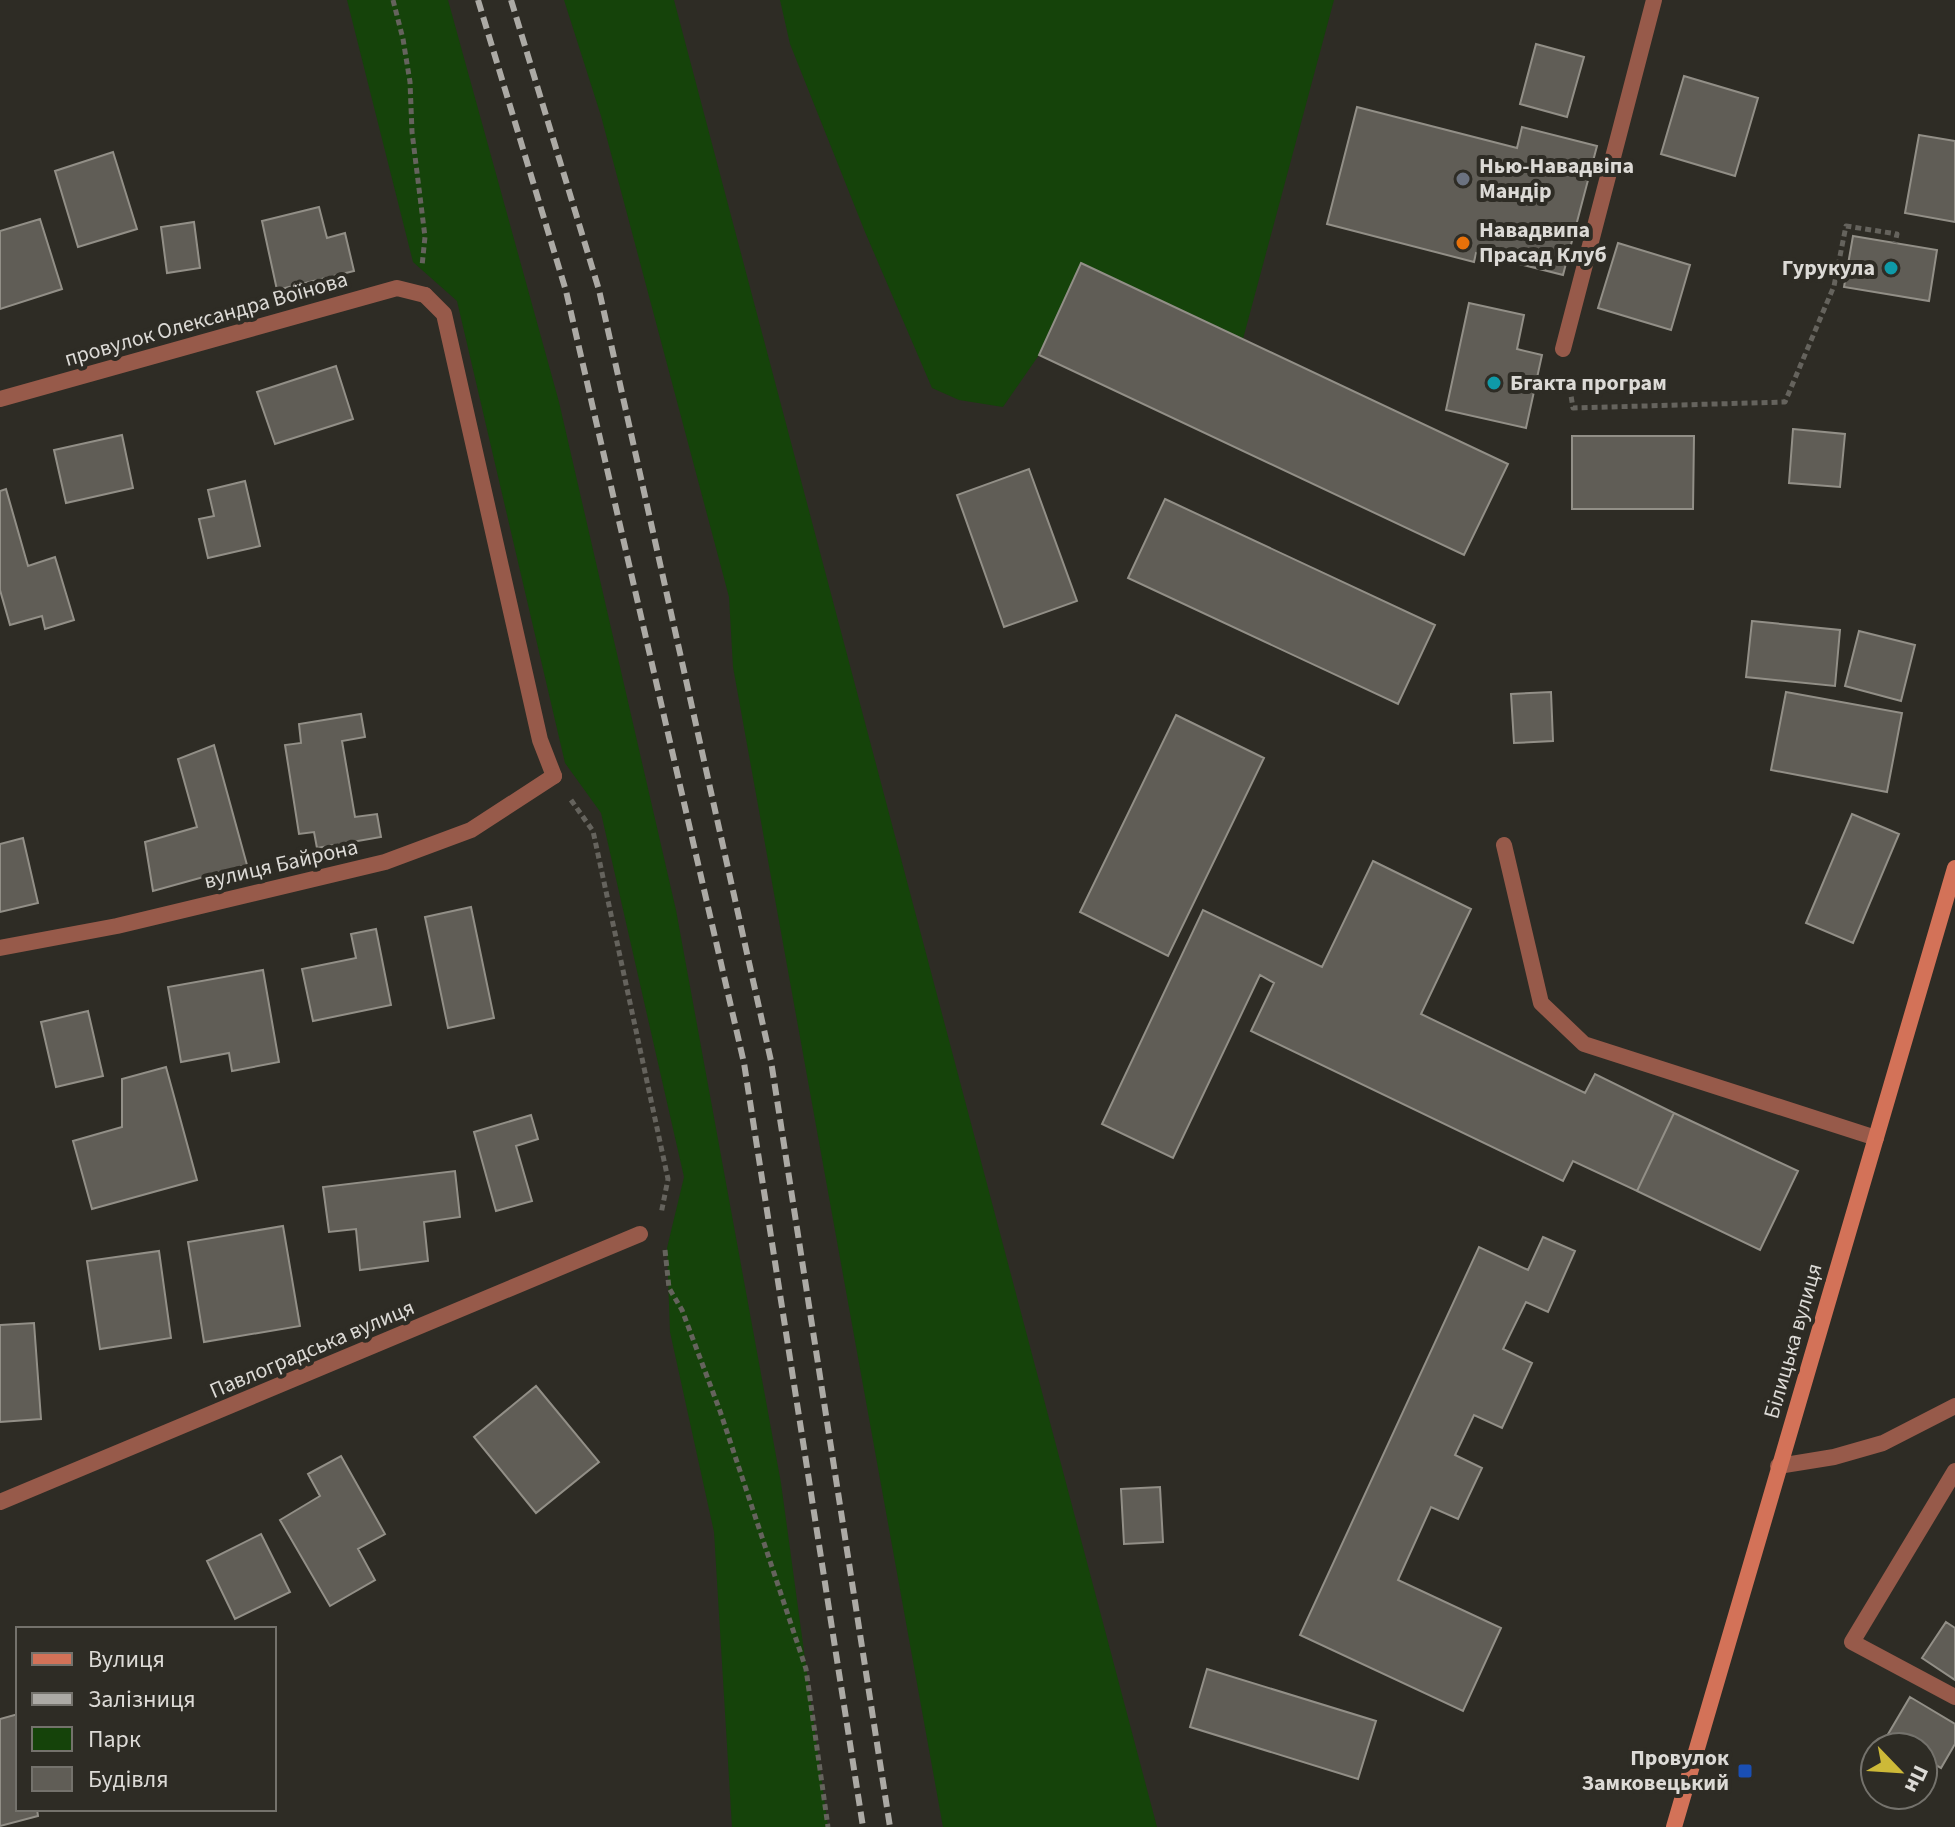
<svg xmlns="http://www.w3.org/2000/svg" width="1955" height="1827" font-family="'Source Sans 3',sans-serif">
  <rect width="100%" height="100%" fill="#2e2c25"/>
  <path fill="#15430a" d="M 347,0 L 448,0 L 559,402 L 676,910 L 781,1483 L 828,1827 L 732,1827 L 714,1532 L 670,1332 L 667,1248 L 684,1177 L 601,813 L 565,763 L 457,301 L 413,262 Z
    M 564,0 L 674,0 L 1157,1827 L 943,1827 L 733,667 L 729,597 L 601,116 Z
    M 780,0 L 1334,0 L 1243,339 L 1082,263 L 1039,355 L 1003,407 L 959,400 L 932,388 L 865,232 L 790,44 Z"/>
  <path fill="#605d56" stroke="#928f87" stroke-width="2" d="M 1536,44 L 1584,57 L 1567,117 L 1520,104 Z
    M 1684,76 L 1758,98 L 1735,176 L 1661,154 Z
    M 1357,107 L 1517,148 L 1522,127 L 1597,146 L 1563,275 L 1476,253 L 1474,262 L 1327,224 Z
    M 1919,135 L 1955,141 L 1955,222 L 1905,213 Z
    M 113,152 L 137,229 L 78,247 L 55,171 Z
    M 319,207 L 327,238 L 345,233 L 354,271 L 277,290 L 262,221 Z
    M 40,219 L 62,289 L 0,309 L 0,231 Z
    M 194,222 L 200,268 L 167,273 L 161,227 Z
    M 1853,236 L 1937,250 L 1929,301 L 1844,287 Z
    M 1618,243 L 1690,265 L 1671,330 L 1598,308 Z
    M 1081,263 L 1508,464 L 1464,555 L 1039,355 Z
    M 1469,303 L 1524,315 L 1517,349 L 1542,355 L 1526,428 L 1446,410 Z
    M 336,366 L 353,419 L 275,444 L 257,392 Z
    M 1793,429 L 1845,434 L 1840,487 L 1789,483 Z
    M 122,435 L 133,488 L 66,503 L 54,450 Z
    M 1572,436 L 1694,436 L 1693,509 L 1572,509 Z
    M 1029,469 L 1077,601 L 1004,627 L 957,495 Z
    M 245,481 L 260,546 L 208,558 L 199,519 L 214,516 L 208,490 Z
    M 6,489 L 28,566 L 55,557 L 74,620 L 45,629 L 42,616 L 10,625 L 0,590 L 0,491 Z
    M 1165,499 L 1435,625 L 1398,704 L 1128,578 Z
    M 1752,621 L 1840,630 L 1835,686 L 1746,677 Z
    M 1859,631 L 1915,645 L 1901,701 L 1845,686 Z
    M 1551,692 L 1553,741 L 1514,743 L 1511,694 Z
    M 1786,692 L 1902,713 L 1887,792 L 1771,770 Z
    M 361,714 L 365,737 L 342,741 L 355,817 L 377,814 L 381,837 L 317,848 L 314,832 L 299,834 L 285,745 L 301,743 L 299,724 Z
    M 1176,715 L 1264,758 L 1168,956 L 1080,912 Z
    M 214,745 L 247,865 L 153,891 L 145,842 L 197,827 L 178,759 Z
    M 1852,814 L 1899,834 L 1853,943 L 1806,923 Z
    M 23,838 L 38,903 L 0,912 L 0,844 Z
    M 1373,861 L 1471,909 L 1421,1014 L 1585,1093 L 1595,1074 L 1674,1113 L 1637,1191 L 1573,1161 L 1563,1181 L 1251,1031 L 1274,983 L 1260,975 L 1173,1158 L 1102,1124 L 1203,910 L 1322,967 Z
    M 471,907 L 494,1018 L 448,1028 L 425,917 Z
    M 376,929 L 391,1005 L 313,1021 L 302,969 L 356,958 L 351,934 Z
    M 263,970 L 279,1062 L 232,1071 L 229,1053 L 181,1062 L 168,987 Z
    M 88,1011 L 103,1076 L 56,1087 L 41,1022 Z
    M 166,1067 L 197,1180 L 92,1209 L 73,1141 L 122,1127 L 122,1079 Z
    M 1674,1113 L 1798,1171 L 1760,1250 L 1637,1191 Z
    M 531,1115 L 538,1139 L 516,1146 L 532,1201 L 496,1211 L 474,1132 Z
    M 455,1171 L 460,1217 L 424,1222 L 428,1261 L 360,1270 L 356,1229 L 329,1232 L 323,1187 Z
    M 283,1226 L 300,1326 L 204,1342 L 188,1242 Z
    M 1543,1237 L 1575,1251 L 1548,1312 L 1526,1302 L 1503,1349 L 1532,1363 L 1502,1428 L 1474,1415 L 1455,1455 L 1482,1468 L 1458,1519 L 1431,1507 L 1398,1580 L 1501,1628 L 1463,1711 L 1300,1635 L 1479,1247 L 1528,1270 Z
    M 159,1251 L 171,1338 L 100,1349 L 87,1261 Z
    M 34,1323 L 41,1419 L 0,1422 L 0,1325 Z
    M 536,1386 L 599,1462 L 536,1513 L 474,1437 Z
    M 341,1456 L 385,1534 L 358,1549 L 375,1580 L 330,1606 L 280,1520 L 320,1496 L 308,1474 Z
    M 1160,1487 L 1163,1542 L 1124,1544 L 1121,1489 Z
    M 261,1534 L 290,1592 L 235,1619 L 207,1561 Z
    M 1946,1622 L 1955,1628 L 1955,1680 L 1922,1658 Z
    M 1207,1669 L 1376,1721 L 1358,1779 L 1190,1727 Z
    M 1910,1697 L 1955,1724 L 1955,1744 L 1941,1768 L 1923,1757 L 1923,1747 L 1905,1747 L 1887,1736 Z
    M 18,1714 L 18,1809 L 37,1809 L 38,1816 L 0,1826 L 0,1719 Z"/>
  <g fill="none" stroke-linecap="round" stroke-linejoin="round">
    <path stroke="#65635d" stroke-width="5" stroke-dasharray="6 4" stroke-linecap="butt" d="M 393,0 L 403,39 L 410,82 L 412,132 L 425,237 L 422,266
      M 1568,377 L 1573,408 L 1785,402 L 1834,286 L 1846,226 L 1897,234 L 1895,243
      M 571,800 L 593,831 L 668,1179 L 661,1214
      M 665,1250 L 669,1288 L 682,1310 L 720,1411 L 806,1669 L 828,1827"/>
    <path stroke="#975a4a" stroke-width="16" d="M 425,295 L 444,314 L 540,740 L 554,776
      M 1504,845 L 1541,1003 L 1584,1044 L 1876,1138
      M 1955,1471 L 1852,1642 L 1955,1697"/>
    <path stroke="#975a4a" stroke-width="16" d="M 1563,349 L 1654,0
      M 0,399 L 397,288 L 425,295
      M 0,948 L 117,926 L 385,862 L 471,830 L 554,776
      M 1778,1466 L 1834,1457 L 1883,1443 L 1955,1406
      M 0,1502 L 640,1234"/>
    <path stroke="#d37258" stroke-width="16" d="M 1674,1827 L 1955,868"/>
    <path stroke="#acaaa5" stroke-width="6" stroke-dasharray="12 6" stroke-linecap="butt" d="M 478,0 L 566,291 L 744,1063 L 863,1827
      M 511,0 L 599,290 L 771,1061 L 890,1827"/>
  </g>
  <circle fill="#6b7280" stroke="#2e2c25" stroke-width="3" cx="1463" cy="179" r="8"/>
  <circle fill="#e8710a" stroke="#2e2c25" stroke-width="3" cx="1463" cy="243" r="8"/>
  <g fill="#0f9aa8" stroke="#2e2c25" stroke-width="3">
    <circle cx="1891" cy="268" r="8"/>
    <circle cx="1494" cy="383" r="8"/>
  </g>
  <rect fill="#1a4fb4" stroke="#2e2c25" stroke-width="3" x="1737" y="1763" width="16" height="16" rx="4"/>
  <g text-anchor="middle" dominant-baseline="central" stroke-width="8" stroke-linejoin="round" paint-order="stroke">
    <g font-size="22" font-weight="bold" fill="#dcdad6" stroke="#2e2c25" text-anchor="start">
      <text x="1479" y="166">Нью-Навадвіпа<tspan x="1479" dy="25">Мандір</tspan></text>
      <text x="1479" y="230">Навадвипа<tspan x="1479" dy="25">Прасад Клуб</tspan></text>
      <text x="1875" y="268" text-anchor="end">Гурукула</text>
      <text x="1510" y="383">Бгакта програм</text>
      <text x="1729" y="1758" text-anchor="end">Провулок<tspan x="1729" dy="25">Замковецький</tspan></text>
    </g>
    <g font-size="22" fill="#dcdad6" stroke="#2e2c25">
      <text transform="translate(206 319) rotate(-16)">провулок Олександра Воїнова</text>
      <text transform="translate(281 864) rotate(-13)">вулиця Байрона</text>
      <text transform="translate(1793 1341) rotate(-74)">Білицька вулиця</text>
      <text transform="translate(312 1349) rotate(-23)">Павлоградська вулиця</text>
    </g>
  </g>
  <rect x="16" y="1627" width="260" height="184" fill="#2e2c25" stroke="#74726c" stroke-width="2"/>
  <rect x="32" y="1653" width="40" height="12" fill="#d37258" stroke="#74726c" stroke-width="2"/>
  <text x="88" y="1667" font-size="24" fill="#dcdad6">Вулиця</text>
  <rect x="32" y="1693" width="40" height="12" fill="#acaaa5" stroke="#74726c" stroke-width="2"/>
  <text x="88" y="1707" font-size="24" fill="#dcdad6">Залізниця</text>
  <rect x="32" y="1727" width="40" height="24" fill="#15430a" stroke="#74726c" stroke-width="2"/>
  <text x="88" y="1747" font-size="24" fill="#dcdad6">Парк</text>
  <rect x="32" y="1767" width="40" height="24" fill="#605d56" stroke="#74726c" stroke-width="2"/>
  <text x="88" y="1787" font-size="24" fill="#dcdad6">Будівля</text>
  <g transform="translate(1899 1771) rotate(115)"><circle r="38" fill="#2e2c25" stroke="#74726c" stroke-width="2"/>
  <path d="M0-6L14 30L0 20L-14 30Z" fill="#cdb938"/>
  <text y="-12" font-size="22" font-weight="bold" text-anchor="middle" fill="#dcdad6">Пн</text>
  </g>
</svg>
